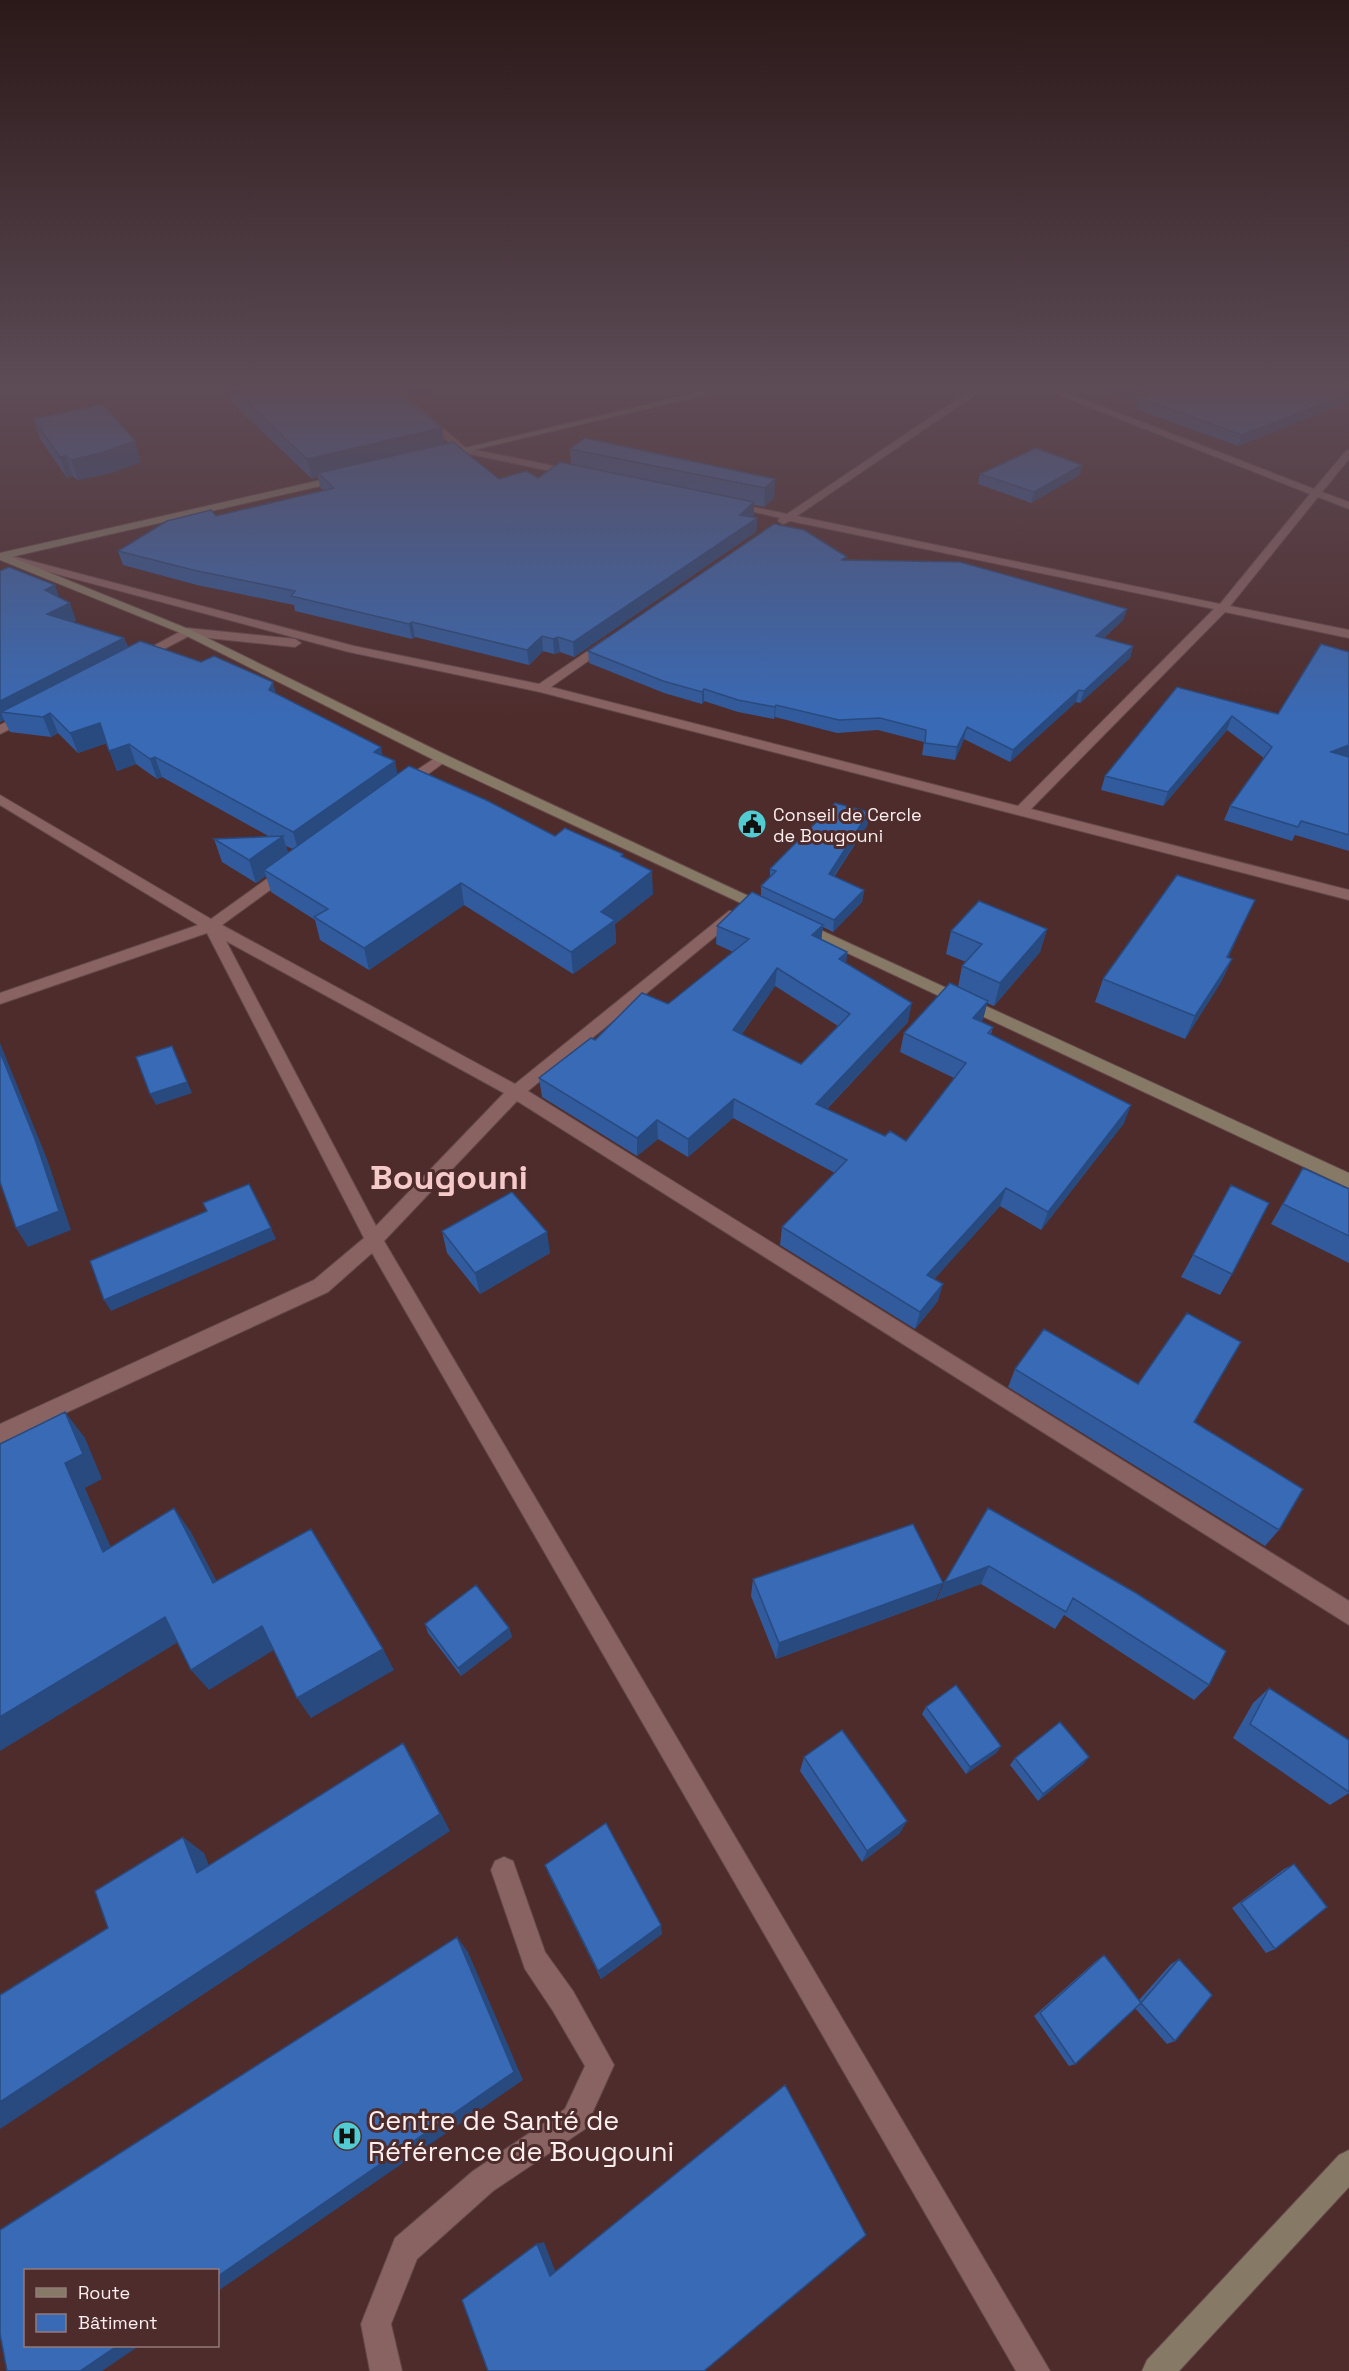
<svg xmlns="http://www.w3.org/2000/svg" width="1349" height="2371" font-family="'Space Grotesk',sans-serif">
  <rect width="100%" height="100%" fill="#4e2c2c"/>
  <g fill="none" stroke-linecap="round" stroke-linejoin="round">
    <g stroke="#634849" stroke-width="2">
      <path id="lane" d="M 504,1857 L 513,1861 L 545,1952 L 573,1991 L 614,2065 L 585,2129 L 493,2191 L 417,2259 L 391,2324 L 402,2371 L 370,2371 L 361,2324 L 395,2238 L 473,2171 L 565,2109 L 585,2066 L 553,2011 L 525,1969 L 491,1870 L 495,1861 Z"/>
    </g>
    <g stroke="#634849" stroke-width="2">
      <path id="street" d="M 384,386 L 394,386 L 466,448 L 574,470 L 579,473 L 574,476 L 460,452 Z
        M 977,386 L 988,386 L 797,516 L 1220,604 L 1310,494 L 1036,386 L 1049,386 L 1314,489 L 1346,451 L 1349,450 L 1349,459 L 1322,492 L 1349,502 L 1349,509 L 1318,497 L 1230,606 L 1349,630 L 1349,638 L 1225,612 L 1031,809 L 1349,890 L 1349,900 L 540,692 L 349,652 L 0,559 L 1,553 L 354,646 L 539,684 L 607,638 L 611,639 L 611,645 L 551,687 L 1018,806 L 1214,609 L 790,521 L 783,524 L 778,521 L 780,518 L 725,505 L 730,502 L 787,514 Z
        M 187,628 L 295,639 L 301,643 L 295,647 L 189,636 L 141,661 L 137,662 L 131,658 Z
        M 28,711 L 32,712 L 34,715 L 32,718 L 0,734 L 0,725 Z
        M 441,754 L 446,755 L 448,758 L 446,761 L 409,788 L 399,788 L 397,785 L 399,782 Z
        M 0,795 L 211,919 L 282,868 L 292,868 L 294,871 L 292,874 L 222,925 L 515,1084 L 729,911 L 739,911 L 741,914 L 739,917 L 528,1091 L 1349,1601 L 1349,1625 L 517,1101 L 384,1241 L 1050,2371 L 1016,2371 L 372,1253 L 328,1292 L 0,1443 L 0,1424 L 314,1280 L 364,1238 L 207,933 L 0,1004 L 0,993 L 198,925 L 0,805 ZM 226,941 L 504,1093 L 376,1226 Z"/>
    </g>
    <g stroke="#634849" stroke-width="2">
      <path id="secondary" d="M 725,386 L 743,386 L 440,458 L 435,455 Z
        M 343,475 L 348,478 L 347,480 L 11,557 L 191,630 L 446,755 L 770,906 L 772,909 L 770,912 L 760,912 L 436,761 L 183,634 L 0,560 L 0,553 Z
        M 801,921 L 1349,1173 L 1349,1188 L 796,929 L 793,926 Z
        M 1349,2150 L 1349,2187 L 1179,2371 L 1142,2371 L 1147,2360 L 1339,2155 Z"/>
    </g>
    <use href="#lane" fill="#896362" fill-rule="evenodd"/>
    <use href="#street" fill="#896362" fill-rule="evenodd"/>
    <use href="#secondary" fill="#867966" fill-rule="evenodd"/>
  </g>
  <path fill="#315b9d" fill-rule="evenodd" d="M 225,386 L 396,386 L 397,392 L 444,444 L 499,479 L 538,478 L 571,464 L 570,449 L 775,479 L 774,498 L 764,507 L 754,505 L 754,516 L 752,517 L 757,518 L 756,532 L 574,657 L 560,652 L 554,654 L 543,651 L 529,665 L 415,637 L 412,639 L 295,611 L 294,605 L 197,585 L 123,565 L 118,551 L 216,516 L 324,491 L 320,487 L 318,477 L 312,479 L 229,400 Z
    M 398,386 L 456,386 L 457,387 L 411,398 Z
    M 1087,386 L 1349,386 L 1349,402 L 1238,446 L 1136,409 L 1138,401 Z
    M 33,419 L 141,462 L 111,473 L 78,480 L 73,476 L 67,478 L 40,439 Z
    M 1082,465 L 1080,475 L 1031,503 L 978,484 L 980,474 Z
    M 847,560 L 1127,609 L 1123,620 L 1104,638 L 1133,646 L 1130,658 L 1080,703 L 1076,702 L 1010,762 L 964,739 L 955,760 L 922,755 L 924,742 L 878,730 L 837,733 L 775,717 L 774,719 L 738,712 L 704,701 L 702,704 L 664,693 L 589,663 L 588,651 Z
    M 0,571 L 60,598 L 76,620 L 73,622 L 124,638 L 128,647 L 276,693 L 382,755 L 398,774 L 555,836 L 623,854 L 623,857 L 653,894 L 615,924 L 616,943 L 573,974 L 464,905 L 369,970 L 320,940 L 315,920 L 271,892 L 266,876 L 256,883 L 222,862 L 214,839 L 270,837 L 162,777 L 157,779 L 136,764 L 117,771 L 107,743 L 78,753 L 58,733 L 51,737 L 10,732 L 4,720 L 0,722 ZM 286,846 L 293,849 L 288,853 Z
    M 1177,687 L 1278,714 L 1349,757 L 1349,851 L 1295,835 L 1292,841 L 1224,820 L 1230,806 L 1264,758 L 1227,730 L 1163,806 L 1101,790 L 1105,776 Z
    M 868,824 L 834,877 L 864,890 L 862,902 L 833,932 L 823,927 L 821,940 L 847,952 L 846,963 L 908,1022 L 827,1109 L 885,1136 L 906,1141 L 954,1078 L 900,1052 L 904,1033 L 958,987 L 962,966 L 966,962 L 946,954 L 951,931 L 1047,929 L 1040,952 L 994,1006 L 987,1003 L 983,1019 L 981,1022 L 993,1027 L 991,1034 L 1124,1123 L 1041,1230 L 1000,1206 L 934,1279 L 938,1301 L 915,1329 L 780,1245 L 782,1227 L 835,1173 L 733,1118 L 688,1157 L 658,1139 L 637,1156 L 542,1097 L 539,1078 L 595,1040 L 668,1004 L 733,952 L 716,944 L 717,926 L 761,896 L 761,886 L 770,878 L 770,869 ZM 775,986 L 838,1026 L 801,1064 L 742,1034 Z
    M 1244,923 L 1228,958 L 1232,959 L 1221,982 L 1185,1039 L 1095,1002 L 1103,979 Z
    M 1303,1168 L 1349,1189 L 1349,1263 L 1271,1224 Z
    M 442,1231 L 550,1253 L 480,1294 L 447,1253 Z
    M 1193,1255 L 1232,1274 L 1220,1295 L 1181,1277 Z
    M 1015,1369 L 1194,1422 L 1279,1530 L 1265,1546 L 1008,1387 Z
    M 988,1508 L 1209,1685 L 1194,1700 L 1064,1615 L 1055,1629 L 981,1584 L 937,1600 L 944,1583 Z
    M 753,1579 L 936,1600 L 776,1659 L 751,1596 Z
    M 425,1624 L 509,1628 L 512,1637 L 461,1676 L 428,1633 Z
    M 1269,1688 L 1349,1792 L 1349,1793 L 1330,1805 L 1233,1738 L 1253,1703 Z
    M 926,1707 L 1001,1746 L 996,1753 L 966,1774 L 922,1714 Z
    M 804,1757 L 900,1833 L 862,1862 L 800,1771 Z
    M 1089,1757 L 1083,1764 L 1038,1801 L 1010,1765 L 1015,1758 Z
    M 1294,1864 L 1275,1949 L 1266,1953 L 1232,1908 L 1284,1869 Z
    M 545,1865 L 662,1934 L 601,1979 L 549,1875 Z
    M 1104,1955 L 1139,2000 L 1171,1964 L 1179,1959 L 1175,2041 L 1167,2044 L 1135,2008 L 1075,2064 L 1069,2066 L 1034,2016 L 1097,1960 Z"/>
  <path fill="#284a7f" d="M 387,386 L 396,386 L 398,401 Z
    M 410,386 L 456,386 L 457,387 L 411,398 Z
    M 1349,393 L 1349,402 L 1238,446 L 1242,435 Z
    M 442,428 L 445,448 L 318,473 L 318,477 L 312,479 L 307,459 Z
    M 135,441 L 141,462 L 111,473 L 78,480 L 71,460 Z
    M 66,456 L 73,476 L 67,478 L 60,457 Z
    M 1082,465 L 1080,475 L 1031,503 L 1034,492 Z
    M 775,479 L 774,498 L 764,507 L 765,488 Z
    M 754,502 L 754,516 L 739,529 L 740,515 Z
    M 757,518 L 756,532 L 574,657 L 573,642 Z
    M 55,585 L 61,602 L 45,590 Z
    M 70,603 L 76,620 L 53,631 L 47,614 Z
    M 1127,609 L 1123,620 L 1093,648 L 1096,636 Z
    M 412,622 L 415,637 L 412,639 L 409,624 Z
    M 542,636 L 543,651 L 529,665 L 527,650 Z
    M 558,637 L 560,652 L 554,654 L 553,639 Z
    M 124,638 L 130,655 L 1,712 L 4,720 L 0,722 L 0,701 Z
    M 1133,646 L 1130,658 L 1080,703 L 1084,691 Z
    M 273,682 L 278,702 L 269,690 Z
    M 704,689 L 704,701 L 702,704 L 702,692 Z
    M 1079,690 L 1076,702 L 1010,762 L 1013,750 Z
    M 776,705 L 775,717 L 774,719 L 775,707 Z
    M 50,713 L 58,733 L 51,737 L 43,717 Z
    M 1232,716 L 1227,730 L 1163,806 L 1168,792 Z
    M 100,723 L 107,743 L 78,753 L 70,733 Z
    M 967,727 L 964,739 L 955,760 L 957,747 Z
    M 129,744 L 136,764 L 117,771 L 109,751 Z
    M 1349,745 L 1349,756 L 1325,766 L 1331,752 Z
    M 381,747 L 385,767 L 374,752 Z
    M 155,757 L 162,777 L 157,779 L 150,759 Z
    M 395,761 L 399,781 L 299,853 L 293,832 Z
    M 869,812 L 868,824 L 827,886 L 829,874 Z
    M 283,836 L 290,859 L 264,870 L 266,876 L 256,883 L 249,860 Z
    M 652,871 L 653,894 L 615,924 L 616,943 L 573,974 L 571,952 L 601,912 Z
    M 461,883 L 464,905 L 369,970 L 364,948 Z
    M 864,890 L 862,902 L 833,932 L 834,920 Z
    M 1255,900 L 1244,923 L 1217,980 L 1227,957 Z
    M 823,925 L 821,943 L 812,935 Z
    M 1047,929 L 1040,952 L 994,1006 L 1000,983 Z
    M 847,952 L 845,970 L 839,959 Z
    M 1232,959 L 1221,982 L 1185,1039 L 1195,1016 Z
    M 777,968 L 775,986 L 732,1048 L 733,1030 Z
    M 988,1001 L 983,1019 L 969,1037 L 973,1018 Z
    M 912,1003 L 908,1022 L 814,1122 L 816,1104 Z
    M 0,1043 L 47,1159 L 71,1230 L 28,1247 L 16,1228 L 0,1052 Z
    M 177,1057 L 192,1093 L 156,1105 L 150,1094 Z
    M 734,1099 L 733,1118 L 688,1157 L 688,1139 Z
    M 1131,1105 L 1124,1123 L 1041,1230 L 1048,1212 Z
    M 657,1120 L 658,1139 L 637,1156 L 637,1138 Z
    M 1006,1188 L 1000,1206 L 923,1292 L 927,1275 Z
    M 271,1228 L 276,1239 L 111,1311 L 104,1300 Z
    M 547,1232 L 550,1253 L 480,1294 L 475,1273 Z
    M 943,1284 L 938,1301 L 915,1329 L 920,1312 Z
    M 65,1412 L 85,1438 L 102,1479 L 85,1488 L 123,1575 L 103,1552 L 65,1463 Z
    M 174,1508 L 191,1532 L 229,1605 L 213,1583 Z
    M 989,1566 L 981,1584 L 937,1600 L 944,1583 Z
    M 943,1583 L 936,1600 L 776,1659 L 779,1643 Z
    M 165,1617 L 183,1639 L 0,1751 L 0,1717 Z
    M 262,1626 L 277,1648 L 209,1690 L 191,1670 Z
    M 509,1628 L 512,1637 L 461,1676 L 458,1668 Z
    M 383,1649 L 394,1670 L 311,1718 L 297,1698 Z
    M 403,1743 L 415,1763 L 450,1831 L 0,2129 L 0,2102 Z
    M 1001,1746 L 996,1753 L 966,1774 L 970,1767 Z
    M 1089,1757 L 1083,1764 L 1038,1801 L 1043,1794 Z
    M 907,1821 L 900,1833 L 862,1862 L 867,1851 Z
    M 183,1837 L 204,1853 L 218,1888 L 197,1873 Z
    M 661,1925 L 662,1934 L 601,1979 L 598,1971 Z
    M 457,1937 L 468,1952 L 523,2080 L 218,2291 L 218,2276 Z
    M 544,2242 L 556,2273 L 550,2276 L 537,2244 Z
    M 117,2346 L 139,2346 L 102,2371 L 80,2371 Z"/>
  <path fill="#396ab6" stroke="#284a7f" stroke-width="1.5" fill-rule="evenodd" d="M 230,386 L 390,386 L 442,428 L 307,459 Z
    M 1127,386 L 1349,386 L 1349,393 L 1242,435 L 1139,398 L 1149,393 Z
    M 103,404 L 135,441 L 104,452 L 71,460 L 66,456 L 60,457 L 33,419 Z
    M 585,438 L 775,479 L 765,488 L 570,449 Z
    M 453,442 L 499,479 L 526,471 L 538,478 L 560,462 L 754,502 L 740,515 L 757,518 L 573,642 L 558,637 L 553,639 L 542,636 L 527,650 L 412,622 L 409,624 L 291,596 L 295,591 L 193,570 L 118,551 L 167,521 L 211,510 L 216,516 L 334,488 L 318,473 Z
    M 1036,448 L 1082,465 L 1034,492 L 980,474 Z
    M 774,524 L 804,530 L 847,557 L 841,560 L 960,562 L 1127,609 L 1096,636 L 1133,646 L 1084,691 L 1079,690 L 1013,750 L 967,727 L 957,747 L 925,743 L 926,730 L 880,718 L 839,720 L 776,705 L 775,707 L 738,700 L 704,689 L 702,692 L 663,681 L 588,651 Z
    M 9,567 L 55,585 L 45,590 L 70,603 L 47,614 L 124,638 L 0,701 L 0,571 Z
    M 140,641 L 201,662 L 214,656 L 273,682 L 269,690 L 381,747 L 374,752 L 395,761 L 293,832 L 155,757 L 150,759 L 129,744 L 109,751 L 100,723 L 70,733 L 50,713 L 43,717 L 1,712 Z
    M 1321,644 L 1349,652 L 1349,745 L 1331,752 L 1349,757 L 1349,835 L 1301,821 L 1298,827 L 1230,806 L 1272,747 L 1232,716 L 1168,792 L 1105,776 L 1177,687 L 1278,714 Z
    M 409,766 L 486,800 L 555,836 L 565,828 L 623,854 L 621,856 L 652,871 L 601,912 L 615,920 L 571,952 L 461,883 L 364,948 L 314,917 L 328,909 L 264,870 Z
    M 835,803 L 869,812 L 829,874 L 864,890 L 834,920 L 761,886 L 776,871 L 770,869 Z
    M 283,836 L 249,860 L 214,839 Z
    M 1177,875 L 1255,900 L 1227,957 L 1232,959 L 1195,1016 L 1103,979 Z
    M 752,892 L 823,925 L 812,935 L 847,952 L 839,959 L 912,1003 L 816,1104 L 885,1136 L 890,1131 L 906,1141 L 966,1063 L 904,1033 L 950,983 L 988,1001 L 973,1018 L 993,1027 L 988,1033 L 1131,1105 L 1048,1212 L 1006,1188 L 927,1275 L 943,1284 L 920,1312 L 782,1227 L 847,1160 L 734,1099 L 688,1139 L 657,1120 L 637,1138 L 539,1078 L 591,1038 L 595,1040 L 642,993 L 668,1004 L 749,939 L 717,926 ZM 777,968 L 850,1014 L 801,1064 L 733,1030 Z
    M 979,901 L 1047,929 L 1000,983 L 962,966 L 982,944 L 951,931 Z
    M 172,1046 L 187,1082 L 150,1094 L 136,1057 Z
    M 0,1052 L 35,1139 L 59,1211 L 16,1228 L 0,1182 Z
    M 1303,1168 L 1349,1189 L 1349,1236 L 1283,1204 Z
    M 249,1184 L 271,1228 L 104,1300 L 90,1261 L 207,1211 L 203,1203 Z
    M 1231,1185 L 1269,1203 L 1232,1274 L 1193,1255 Z
    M 512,1192 L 547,1232 L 475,1273 L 442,1231 Z
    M 1187,1313 L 1241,1342 L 1194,1422 L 1303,1489 L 1279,1530 L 1015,1369 L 1044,1329 L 1138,1384 Z
    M 65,1412 L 83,1454 L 65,1463 L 103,1552 L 174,1508 L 213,1583 L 311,1529 L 383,1649 L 297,1698 L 262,1626 L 191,1670 L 165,1617 L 0,1717 L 0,1444 Z
    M 988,1508 L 1136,1593 L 1226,1651 L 1209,1685 L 1073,1598 L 1066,1612 L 989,1566 L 944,1583 Z
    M 913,1524 L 943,1583 L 779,1643 L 753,1579 Z
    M 476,1585 L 509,1628 L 458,1668 L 425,1624 Z
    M 956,1685 L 1001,1746 L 970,1767 L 926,1707 Z
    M 1269,1688 L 1349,1740 L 1349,1792 L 1250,1724 Z
    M 1060,1722 L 1089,1757 L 1043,1794 L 1015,1758 Z
    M 842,1730 L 907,1821 L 867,1851 L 804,1757 Z
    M 403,1743 L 440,1814 L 0,2102 L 0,1995 L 108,1928 L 95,1891 L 183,1837 L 197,1873 Z
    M 606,1823 L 661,1925 L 598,1971 L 545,1865 Z
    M 1294,1864 L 1327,1907 L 1275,1949 L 1241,1903 Z
    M 457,1937 L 514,2072 L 218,2276 L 218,2271 L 26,2271 L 26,2346 L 117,2346 L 80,2371 L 7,2371 L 0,2334 L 0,2230 Z
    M 1104,1955 L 1141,2003 L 1075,2064 L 1040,2013 Z
    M 1179,1959 L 1212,1995 L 1175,2041 L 1141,2003 Z
    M 785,2085 L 866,2235 L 704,2371 L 488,2371 L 462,2300 L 537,2244 L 550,2276 Z"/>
  <linearGradient id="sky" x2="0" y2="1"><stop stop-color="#2b1818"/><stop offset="0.54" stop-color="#5d4b56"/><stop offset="1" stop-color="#5d4b56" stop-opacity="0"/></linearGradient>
  <rect width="1349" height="718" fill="url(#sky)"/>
  <defs>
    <g id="civic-disc" transform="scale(1.5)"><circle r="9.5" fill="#51ccd2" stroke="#4e2c2c"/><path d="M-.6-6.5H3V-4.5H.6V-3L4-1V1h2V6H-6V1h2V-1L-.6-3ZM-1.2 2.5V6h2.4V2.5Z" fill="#111"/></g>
    <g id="hospital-disc" transform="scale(1.5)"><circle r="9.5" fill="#51ccd2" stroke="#4e2c2c"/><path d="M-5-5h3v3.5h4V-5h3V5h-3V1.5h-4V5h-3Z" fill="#111"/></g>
  </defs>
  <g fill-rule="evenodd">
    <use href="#civic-disc" x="752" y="824"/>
    <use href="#hospital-disc" x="347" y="2136"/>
  </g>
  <g text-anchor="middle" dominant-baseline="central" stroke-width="6" stroke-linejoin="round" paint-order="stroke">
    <g font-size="18" fill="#fdefef" stroke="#4e2c2c" text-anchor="start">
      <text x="773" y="814">Conseil de Cercle<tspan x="773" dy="21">de Bougouni</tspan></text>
    </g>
    <g font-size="27" fill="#fdefef" stroke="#4e2c2c" text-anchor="start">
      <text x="368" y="2120">Centre de Santé de<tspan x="368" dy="31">Référence de Bougouni</tspan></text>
    </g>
    <g font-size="34" font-weight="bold" fill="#f7caca" stroke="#4e2c2c">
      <text x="449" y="1177">Bougouni</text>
    </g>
  </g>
  <rect x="24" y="2269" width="195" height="78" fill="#4e2c2c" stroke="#947a7a" stroke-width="1.5"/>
  <rect x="36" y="2288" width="30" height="9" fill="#867966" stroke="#947a7a" stroke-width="1.5"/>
  <text x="78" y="2299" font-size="18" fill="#fdefef">Route</text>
  <rect x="36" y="2314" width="30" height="18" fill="#396ab6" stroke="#947a7a" stroke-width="1.5"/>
  <text x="78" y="2329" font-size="18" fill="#fdefef">Bâtiment</text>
</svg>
